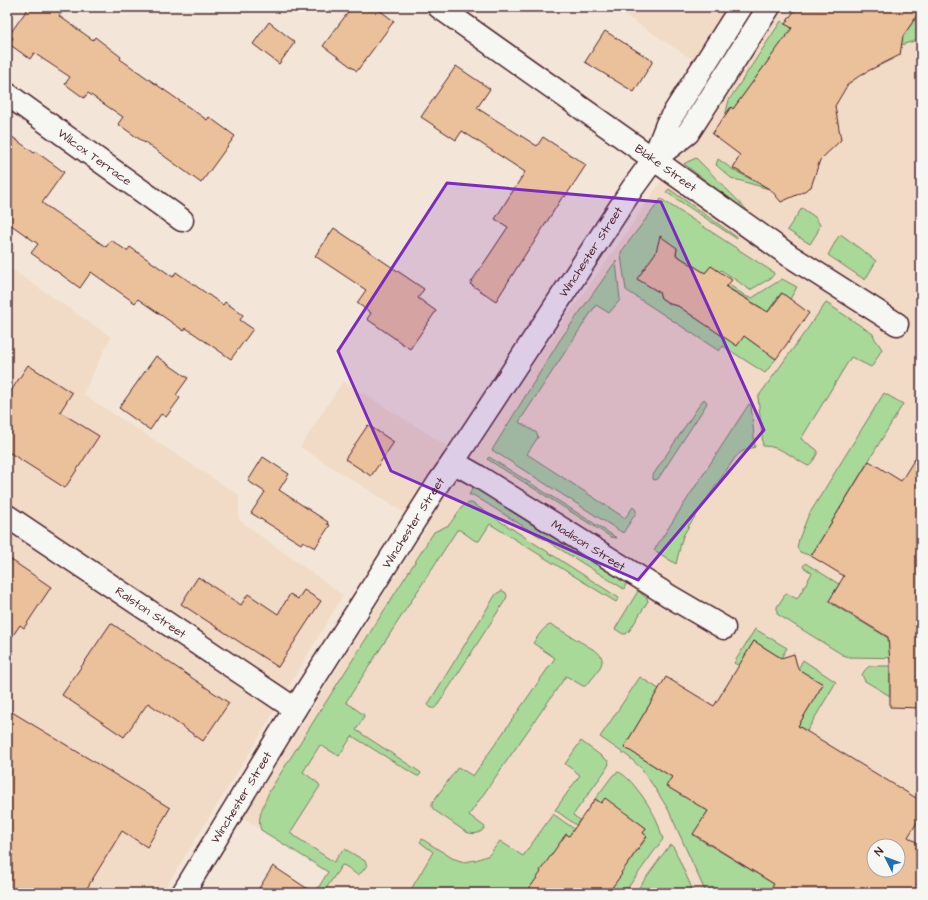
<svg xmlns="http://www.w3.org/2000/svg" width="928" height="900" font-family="'Architects Daughter',sans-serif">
  <rect width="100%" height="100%" fill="#f3e6d8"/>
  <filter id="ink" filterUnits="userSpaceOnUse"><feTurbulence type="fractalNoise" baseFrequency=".025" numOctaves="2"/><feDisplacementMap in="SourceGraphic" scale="8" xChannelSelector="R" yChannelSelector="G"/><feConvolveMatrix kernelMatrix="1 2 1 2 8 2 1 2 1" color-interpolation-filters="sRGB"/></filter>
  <g filter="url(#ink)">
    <path fill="#f1dbc6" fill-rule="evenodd" d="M 612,7 L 921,7 L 921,893 L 315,893 L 328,872 L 261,830 L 243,817 L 427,527 L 300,447 L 343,381 L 470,460 L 534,363 L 627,232 L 727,82 ZM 874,846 L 898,846 L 898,870 L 874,870 Z
      M 7,266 L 111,337 L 83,394 L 239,495 L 239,520 L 343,595 L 251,751 L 162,893 L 7,893 Z"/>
    <path fill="#a8d999" stroke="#797c62" d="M 749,7 L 758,7 L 681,124 L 678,126 Z
      M 921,10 L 921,39 L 901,45 L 903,36 Z
      M 781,21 L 792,28 L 791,30 L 733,109 L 730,108 L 725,116 L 729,100 Z
      M 696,158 L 755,218 L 684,164 L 685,163 Z
      M 718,159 L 732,169 L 769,189 L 731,178 L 716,165 Z
      M 669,189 L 738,238 L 737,239 L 666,192 Z
      M 661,199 L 773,272 L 774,274 L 771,278 L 750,290 L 733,278 L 721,270 L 719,272 L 711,266 L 705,273 L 676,255 L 677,249 L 657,254 L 638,279 L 659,292 L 661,298 L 670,304 L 678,306 L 737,345 L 762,308 L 727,287 L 728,284 L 747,297 L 752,298 L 782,279 L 797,287 L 790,299 L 781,293 L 748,339 L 776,359 L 765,373 L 723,346 L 719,351 L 626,290 L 621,256 L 621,252 Z
      M 802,208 L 815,217 L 820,225 L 817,233 L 810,244 L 787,230 Z
      M 840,235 L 842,235 L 875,260 L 876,261 L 875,263 L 865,280 L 828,255 L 838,237 Z
      M 616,261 L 620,300 L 609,313 L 596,305 L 519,422 L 537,433 L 538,437 L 527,454 L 625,518 L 633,507 L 636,510 L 636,513 L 623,533 L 492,450 L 560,340 Z
      M 826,303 L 828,304 L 873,334 L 875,339 L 882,349 L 873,365 L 871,367 L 851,357 L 801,439 L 816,449 L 818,451 C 817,456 812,463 808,466 C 793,458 781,446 763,446 L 758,397 Z
      M 884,393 L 903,404 L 811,556 L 800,552 L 797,548 L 799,539 L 808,516 Z
      M 704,399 L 707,402 L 706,405 L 658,479 L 654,480 L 653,479 L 653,475 L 702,401 Z
      M 749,404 L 751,405 L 755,447 C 745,450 740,451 734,459 L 690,524 L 683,536 L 680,547 L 676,564 L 654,550 Z
      M 489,457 L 617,538 L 611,537 L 487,459 Z
      M 474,485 L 627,582 L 624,589 L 473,495 L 469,495 Z
      M 469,503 L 472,503 L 619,598 L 616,602 L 490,524 L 479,541 L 477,541 L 474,540 L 460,530 L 457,530 L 346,702 L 364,715 L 363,719 L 356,730 L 420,772 L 421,773 L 419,776 L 417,776 L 352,736 L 339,756 L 320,745 L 303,772 L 318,783 L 320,786 L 290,833 L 334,862 L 341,852 L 345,849 L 365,861 L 367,865 L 362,872 L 358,875 C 352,872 348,866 342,865 L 323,893 L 315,893 L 328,872 L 261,830 C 256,817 265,802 270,790 L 434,532 L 449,525 L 462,507 Z
      M 805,563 L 839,584 L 829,602 L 911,652 L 910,658 L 848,657 L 843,655 L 777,614 L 777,607 L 786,593 L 797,599 L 812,573 L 803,567 Z
      M 501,591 L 503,591 L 506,593 L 507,596 L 506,599 L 439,703 C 436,708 432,711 428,705 L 430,701 L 496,594 Z
      M 638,591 L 647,598 L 648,601 L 630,630 L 626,634 L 623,634 L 615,629 Z
      M 550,625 L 554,626 L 557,628 L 596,651 C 599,653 601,655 602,659 C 604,666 590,682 585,686 L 583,686 L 566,676 L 469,815 L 485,827 C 481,834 474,835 466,832 L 434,810 L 432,807 L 432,803 L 458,767 L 473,776 L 555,658 L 533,643 C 538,637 542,628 550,625 Z
      M 755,629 L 787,648 L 781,658 L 754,641 L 739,666 L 734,663 Z
      M 803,660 L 836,682 L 807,731 L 798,726 L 823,684 L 798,669 Z
      M 870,666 L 890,666 L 890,696 L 865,681 L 862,675 C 864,671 866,668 870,666 Z
      M 640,677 L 659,689 L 624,747 L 672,777 L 667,786 L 708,811 L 693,835 L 774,884 L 768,893 L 706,893 L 668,809 L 654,787 L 642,769 L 629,757 L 600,737 Z
      M 581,741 L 608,761 L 609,764 L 605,771 L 573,815 L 580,820 L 576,825 L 555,810 L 580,775 L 565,764 Z
      M 618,772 C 630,775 652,809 657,821 C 659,826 661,833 663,839 L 624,893 L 608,893 L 621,874 L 617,871 L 626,866 L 647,837 L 643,833 L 646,828 L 605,799 L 601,803 L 595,799 L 613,775 Z
      M 553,814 L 580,833 L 549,877 L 529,893 L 527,891 L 526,893 L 451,893 L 448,891 L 447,893 L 435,893 L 430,889 L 427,893 L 409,893 L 433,852 L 420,842 L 422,839 L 452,858 L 464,862 L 476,860 L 489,855 L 500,841 L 523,856 Z
      M 671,845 L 674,848 L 694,893 L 635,893 L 669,846 Z"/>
    <path fill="#ebc19b" stroke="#4a1f2b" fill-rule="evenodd" d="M 29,7 L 66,7 L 59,16 L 93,40 L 95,37 L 121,57 L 120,59 L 207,120 L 209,117 L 235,136 L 201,183 L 145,142 L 145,143 L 118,124 L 123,117 L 88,93 L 84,98 L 65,84 L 70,77 L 34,53 L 30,59 L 9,44 L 13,38 L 9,35 Z
      M 352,7 L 375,7 L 394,21 L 357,71 L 323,46 Z
      M 797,7 L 921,7 L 921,10 L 903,36 L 900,55 L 862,74 L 848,84 L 835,106 L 841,140 L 820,160 L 811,187 L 801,193 L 781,202 L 771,190 L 733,168 L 740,155 L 712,134 L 731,107 L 733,109 L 792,28 L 785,24 Z
      M 269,22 L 295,42 L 279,64 L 253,44 Z
      M 605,31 L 653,61 L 634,92 L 585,62 Z
      M 456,66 L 490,89 L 477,108 L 537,146 L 543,137 L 586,165 L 565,197 L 563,196 L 531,247 L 530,247 L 496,301 L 470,284 L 508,227 L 495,219 L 525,172 L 462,131 L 456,140 L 421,117 Z
      M 7,133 L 34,153 L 35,151 L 64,172 L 42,203 L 106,247 L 111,240 L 127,251 L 130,247 L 173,277 L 176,272 L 223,305 L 225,302 L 243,315 L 240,320 L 253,329 L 231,359 L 186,328 L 184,331 L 138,299 L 135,303 L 91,272 L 80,288 L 31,253 L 38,244 L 7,222 Z
      M 334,228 L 424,289 L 418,298 L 436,311 L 410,349 L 367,319 L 371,313 L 357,303 L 366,290 L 315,256 Z
      M 660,236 L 677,248 L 676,255 L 705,273 L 711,266 L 732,280 L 726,287 L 768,312 L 782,293 L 809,313 L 776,359 L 744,336 L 737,346 L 678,306 L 670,304 L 661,298 L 659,292 L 637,279 L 656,252 Z
      M 156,356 L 188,378 L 176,395 L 180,398 L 166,417 L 161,414 L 150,430 L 119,408 Z
      M 28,365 L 72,393 L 60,412 L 99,436 L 65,488 L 7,451 L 7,397 Z
      M 368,425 L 394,442 L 371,476 L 345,459 Z
      M 921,449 L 921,708 L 890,707 L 890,662 L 888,637 L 829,601 L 844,576 L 811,556 L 869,461 L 901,481 Z
      M 263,457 L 289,474 L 279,490 L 328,522 L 327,524 L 330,525 L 315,548 L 303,541 L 301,544 L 251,513 L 265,492 L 248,481 Z
      M 7,557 L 51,587 L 24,628 L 20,625 L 7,644 Z
      M 198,577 L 241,605 L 248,594 L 278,614 L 290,594 L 298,599 L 304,590 L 321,601 L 278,667 L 181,604 Z
      M 111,623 L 229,703 L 203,741 L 148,703 L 124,737 L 62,695 Z
      M 754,641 L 781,658 L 794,654 L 798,669 L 823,684 L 798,726 L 921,801 L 921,816 L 908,837 L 921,845 L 921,893 L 768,893 L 774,884 L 693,834 L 708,811 L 666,786 L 672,777 L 624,747 L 666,677 L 714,706 ZM 874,846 L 898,846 L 898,870 L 874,870 Z
      M 7,709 L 170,808 L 147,847 L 122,831 L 84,893 L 7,893 Z
      M 605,798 L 646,828 L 643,833 L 647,836 L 621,873 L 622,874 L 608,893 L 526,893 L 541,872 L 540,871 L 566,834 L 569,836 L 595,799 L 601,803 Z
      M 273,866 L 314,893 L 256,893 Z"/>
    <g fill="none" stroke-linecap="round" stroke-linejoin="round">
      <g stroke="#4a1f2b" stroke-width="25">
        <g id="street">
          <path id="s1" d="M 439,7 L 790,256 L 897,324"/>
          <path id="s2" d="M 7,94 L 182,220"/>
          <path id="s3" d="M 453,462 L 476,475 L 671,597 L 724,628"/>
          <path id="s4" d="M 7,516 L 295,709"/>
        </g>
      </g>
      <g stroke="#4a1f2b" stroke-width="25">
        <g id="secondary">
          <path d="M 653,160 L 688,133 L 769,7"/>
          <path id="s5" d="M 183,893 L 295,709 L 439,482 L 453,462 L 632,189 L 653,160 L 667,124 L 741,7"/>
        </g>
      </g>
      <use href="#street" stroke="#f6f6f2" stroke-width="22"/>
      <use href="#secondary" stroke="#f6f6f2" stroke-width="22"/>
    </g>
  </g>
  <path fill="#7b2cbf" fill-opacity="0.2" stroke="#7b2cbf" stroke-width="3" stroke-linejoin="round" d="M 447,183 L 661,202 L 764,430 L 638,580 L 391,471 L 338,351 Z"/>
  <g text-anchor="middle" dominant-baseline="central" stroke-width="3.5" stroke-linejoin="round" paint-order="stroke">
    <g font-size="12" fill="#4a1f2b" stroke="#f6f6f2">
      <text stroke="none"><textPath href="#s2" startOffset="108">Wilcox Terrace</textPath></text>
      <text stroke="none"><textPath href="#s1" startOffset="278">Blake Street</textPath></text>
      <text stroke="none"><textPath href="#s5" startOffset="760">Winchester Street</textPath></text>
      <text stroke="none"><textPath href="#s5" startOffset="436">Winchester Street</textPath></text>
      <text stroke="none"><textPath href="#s3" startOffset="159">Madison Street</textPath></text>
      <text stroke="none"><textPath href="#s4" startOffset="173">Ralston Street</textPath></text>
      <text stroke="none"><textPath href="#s5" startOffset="112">Winchester Street</textPath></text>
    </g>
  </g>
  <rect width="928" height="900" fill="none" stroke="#f6f6f2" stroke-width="24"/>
  <rect x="12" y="12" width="904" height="876" fill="none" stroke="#4a1f2b" stroke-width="1.5" filter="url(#ink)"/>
  <g transform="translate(886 858) rotate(312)"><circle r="19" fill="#f6f6f2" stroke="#b1a0a2"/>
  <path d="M0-3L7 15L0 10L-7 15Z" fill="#1f6fb2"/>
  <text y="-6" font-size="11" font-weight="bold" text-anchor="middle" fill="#4a1f2b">N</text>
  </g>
</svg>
